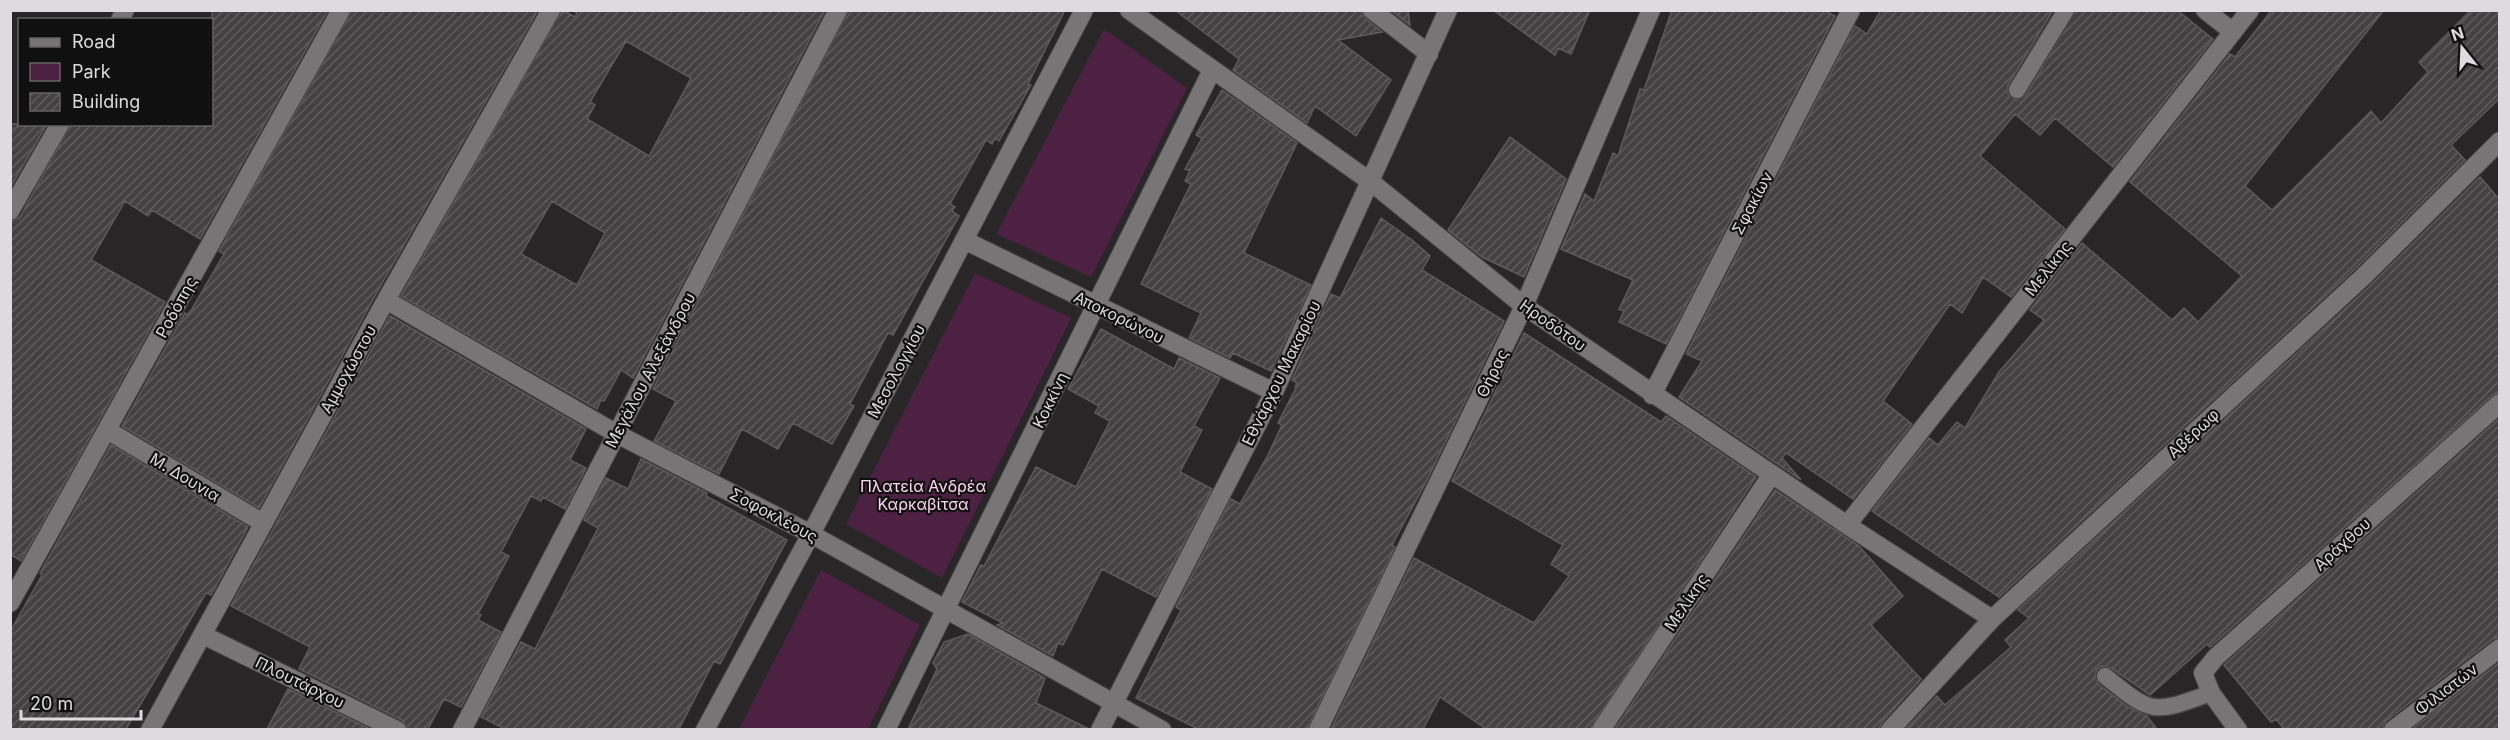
<svg xmlns="http://www.w3.org/2000/svg" width="2510" height="740" font-family="Inter,sans-serif">
  <defs>
    <pattern id="building-hatch" width="6" height="6" patternUnits="userSpaceOnUse" patternTransform="scale(1.5)"><rect width="6" height="6" fill="#454143"/><path d="M-1 1l2-2M0 6l6-6M5 7l2-2" fill="none" stroke="#5f5c5e"/></pattern>
  </defs>
  <rect width="100%" height="100%" fill="#292628"/>
  <path fill="#4d2142" d="M 1104,29 L 1187,88 L 1091,277 L 996,234 Z
    M 975,273 L 1071,318 L 942,578 L 846,524 Z
    M 821,570 L 920,625 L 868,729 L 739,729 Z"/>
  <path fill="url(#building-hatch)" stroke="#5d5a5c" stroke-width="1.5" fill-rule="evenodd" d="M 212,10 L 328,10 L 200,239 L 152,210 L 148,216 L 125,201 L 91,260 L 165,302 L 21,561 L 10,554 L 10,222 L 20,217 L 71,124 L 212,124 Z
    M 352,10 L 538,10 L 376,294 L 259,508 L 122,426 L 185,313 L 187,315 L 192,309 L 224,254 L 219,251 Z
    M 562,10 L 575,17 L 577,13 L 572,10 L 825,10 L 633,378 L 621,370 L 604,401 L 601,400 L 597,409 L 401,296 ZM 626,41 L 691,78 L 649,156 L 587,119 L 595,105 L 590,102 ZM 552,201 L 605,233 L 577,285 L 521,254 Z
    M 849,10 L 1065,10 L 1028,84 L 1031,85 L 999,141 L 995,138 L 992,144 L 986,140 L 950,204 L 955,207 L 952,211 L 959,216 L 893,335 L 888,333 L 850,404 L 854,406 L 832,444 L 793,423 L 778,449 L 742,429 L 719,474 L 654,441 L 676,401 L 653,389 Z
    M 1175,10 L 1361,10 L 1365,18 L 1382,32 L 1338,40 L 1391,80 L 1356,136 L 1315,106 L 1307,123 L 1233,70 L 1239,59 Z
    M 1391,10 L 1408,10 L 1410,25 Z
    M 1493,10 L 1590,10 L 1571,54 L 1558,48 L 1555,55 Z
    M 1672,10 L 1823,10 L 1835,16 L 1666,344 L 1619,322 L 1624,311 L 1619,309 L 1633,280 L 1561,249 L 1585,194 L 1594,201 L 1613,153 L 1618,156 L 1640,89 L 1644,90 Z
    M 1881,10 L 2053,10 L 2008,85 L 2008,94 L 2016,100 L 2026,95 L 2076,10 L 2177,10 L 2213,39 L 2113,167 L 2055,118 L 2040,135 L 2015,114 L 1980,156 L 2065,229 L 2011,297 L 1983,277 L 1962,313 L 1950,304 L 1883,401 L 1912,424 L 1853,499 L 1786,453 L 1782,458 L 1801,480 L 1679,397 L 1702,361 L 1686,354 L 1855,26 L 1867,34 Z
    M 2272,10 L 2384,10 L 2245,186 L 2272,210 L 2371,111 L 2381,123 L 2428,72 L 2419,62 L 2471,10 L 2499,10 L 2499,99 L 2451,145 L 2465,160 L 2356,268 L 1999,597 L 1872,511 L 1929,438 L 1938,445 L 1957,422 L 1965,428 L 1999,372 L 2044,320 L 2030,310 L 2082,243 L 2172,320 L 2184,308 L 2198,322 L 2242,276 L 2130,182 L 2230,54 L 2235,57 Z
    M 1222,90 L 1297,143 L 1244,253 L 1311,285 L 1271,371 L 1233,353 L 1230,358 L 1189,338 L 1201,313 L 1141,284 L 1191,184 L 1185,181 L 1190,171 L 1185,169 L 1202,138 L 1196,135 Z
    M 10,124 L 47,124 L 10,188 Z
    M 1510,137 L 1566,179 L 1524,277 L 1482,257 L 1448,230 Z
    M 2480,177 L 2499,199 L 2499,392 L 2493,395 L 2210,647 L 2207,644 L 2150,695 L 2111,668 L 2102,666 L 2097,669 L 2095,675 L 2098,684 L 2128,707 L 2146,715 L 2157,729 L 1906,729 L 1937,696 L 1945,705 L 2011,647 L 2005,640 L 2029,618 L 2018,610 L 2372,284 Z
    M 1381,218 L 1412,240 L 1430,256 L 1422,270 L 1504,321 L 1426,482 L 1392,545 L 1395,547 L 1307,729 L 1198,729 L 1136,698 L 1181,610 L 1176,607 L 1231,499 L 1240,504 L 1268,455 L 1282,425 L 1278,423 L 1296,388 L 1295,387 L 1297,383 L 1292,380 L 1331,294 L 1340,298 Z
    M 390,316 L 586,429 L 570,460 L 586,468 L 565,509 L 543,497 L 541,501 L 531,496 L 501,552 L 509,556 L 478,614 L 481,615 L 478,620 L 501,632 L 461,707 L 444,699 L 428,729 L 408,729 L 402,720 L 299,669 L 310,647 L 231,606 Z
    M 1101,329 L 1174,369 L 1179,358 L 1220,378 L 1194,426 L 1202,430 L 1180,472 L 1212,489 L 1156,597 L 1102,569 L 1063,645 L 1058,643 L 1053,656 L 997,625 L 1003,623 L 962,602 L 981,565 L 984,566 L 1036,467 L 1076,487 L 1110,421 L 1095,413 L 1099,406 L 1068,389 Z
    M 1524,333 L 1661,422 L 1666,416 L 1756,477 L 1590,729 L 1486,729 L 1440,697 L 1423,729 L 1331,729 L 1414,558 L 1534,623 L 1569,576 L 1551,564 L 1563,545 L 1452,481 Z
    M 2499,419 L 2499,637 L 2493,639 L 2386,721 L 2382,729 L 2284,729 L 2276,719 L 2271,722 L 2224,665 Z
    M 111,445 L 248,527 L 211,595 L 206,593 L 126,729 L 10,729 L 10,632 L 42,575 L 40,573 Z
    M 641,459 L 707,493 L 706,496 L 787,540 L 720,664 L 714,661 L 679,729 L 505,729 L 481,717 L 521,642 L 535,649 L 598,528 L 584,520 L 606,478 L 628,489 Z
    M 1775,490 L 1859,546 L 1903,596 L 1871,625 L 1921,679 L 1882,722 L 1879,729 L 1615,729 Z
    M 968,634 L 1045,678 L 1036,703 L 1089,729 L 908,729 L 937,669 L 933,663 L 944,642 Z
    M 2499,663 L 2499,729 L 2412,729 Z
    M 288,689 L 370,729 L 267,729 Z"/>
  <g fill="none" stroke-linecap="round" stroke-linejoin="round">
    <g stroke="#474446" stroke-width="19">
      <path id="lane" d="M 2017,90 L 2066,10
        M 2105,676 C 2153,715 2153,714 2211,693"/>
    </g>
    <g stroke="#474446" stroke-width="20">
      <path id="street" d="M 1129,10 L 1371,182 L 1524,306 L 1847,525 L 1992,619
        M 1372,10 L 1429,54
        M 2205,10 L 2233,32
        M 120,20 L 125,10
        M 10,211 L 60,124
        M 964,240 L 1274,392
        M 386,300 L 617,434 L 811,534 L 1162,730
        M 1652,395 L 1851,10
        M 107,430 L 263,523
        M 1847,525 L 2250,10
        M 10,603 L 341,10
        M 203,635 L 397,730
        M 150,730 L 386,300 L 551,10
        M 462,730 L 838,10
        M 705,730 L 811,534 L 1084,10
        M 886,730 L 1212,70
        M 1100,730 L 1274,392 L 1448,10
        M 1318,730 L 1524,306 L 1651,10
        M 1601,730 L 1772,474
        M 1890,730 L 1992,619 L 2364,276 L 2500,141
        M 2238,730 L 2211,693 L 2203,673 L 2216,657 L 2500,403
        M 2393,730 L 2500,648"/>
    </g>
    <use href="#lane" stroke="#787577" stroke-width="16"/>
    <use href="#street" stroke="#787577" stroke-width="18"/>
  </g>
  <g text-anchor="middle" dominant-baseline="central" stroke-width="4.5" stroke-linejoin="round" paint-order="stroke">
    <g font-size="16" fill="#dddbdd" stroke="#111010">
      <text transform="translate(1752 203) rotate(-62)">Σφακίων</text>
      <text transform="translate(2048 268) rotate(-52)">Μελίκης</text>
      <text transform="translate(176 307) rotate(-61)">Ροδόπης</text>
      <text transform="translate(1119 317) rotate(26)">Αποκορώνου</text>
      <text transform="translate(1553 325) rotate(35)">Ηροδότου</text>
      <text transform="translate(348 369) rotate(-61)">Αμμοχώστου</text>
      <text transform="translate(650 370) rotate(-62)">Μεγάλου Αλεξάνδρου</text>
      <text transform="translate(896 371) rotate(-62)">Μεσολογγίου</text>
      <text transform="translate(1281 373) rotate(-64)">Εθνάρχου Μακαρίου</text>
      <text transform="translate(1492 373) rotate(-64)">Θήρας</text>
      <text transform="translate(1050 400) rotate(-64)">Κοκκίνη</text>
      <text transform="translate(2193 433) rotate(-43)">Αβέρωφ</text>
      <text transform="translate(185 477) rotate(31)">Μ. Δουνια</text>
      <text transform="translate(774 515) rotate(28)">Σοφοκλέους</text>
      <text transform="translate(2342 544) rotate(-42)">Αράχθου</text>
      <text transform="translate(1686 602) rotate(-56)">Μελίκης</text>
      <text transform="translate(300 682) rotate(26)">Πλουτάρχου</text>
      <text transform="translate(2446 689) rotate(-37)">Φιλιατών</text>
    </g>
    <g font-size="16" fill="#fed6f1" stroke="#111010">
      <text x="923" y="486">Πλατεία Ανδρέα<tspan x="923" dy="18">Καρκαβίτσα</tspan></text>
    </g>
  </g>
  <rect width="2510" height="740" fill="none" stroke="#dddbdd" stroke-width="24"/>
  <rect x="18" y="18" width="195" height="108" fill="#111010" stroke="#636162" stroke-width="1.5"/>
  <rect x="30" y="38" width="30" height="9" fill="#787577" stroke="#636162" stroke-width="1.5"/>
  <text x="72" y="48" font-size="18" fill="#dddbdd">Road</text>
  <rect x="30" y="63" width="30" height="18" fill="#4d2142" stroke="#636162" stroke-width="1.5"/>
  <text x="72" y="78" font-size="18" fill="#dddbdd">Park</text>
  <rect x="30" y="93" width="30" height="18" fill="url(#building-hatch)" stroke="#636162" stroke-width="1.5"/>
  <text x="72" y="108" font-size="18" fill="#dddbdd">Building</text>
  <g transform="translate(2462 48) rotate(342)" stroke="#111010" stroke-width="4.5" paint-order="stroke">
  <path d="M0-4.5L10 22L0 15L-10 22Z" fill="#dddbdd"/>
  <text y="-9" font-size="16" font-weight="bold" text-anchor="middle" fill="#dddbdd">N</text>
  </g>
  <path d="M21 710v9h120v-9" fill="none" stroke="#dddbdd" stroke-width="3"/>
  <text x="30" y="710" font-size="18" fill="#dddbdd" stroke="#111010" stroke-width="4.5" paint-order="stroke">20 m</text>
</svg>
